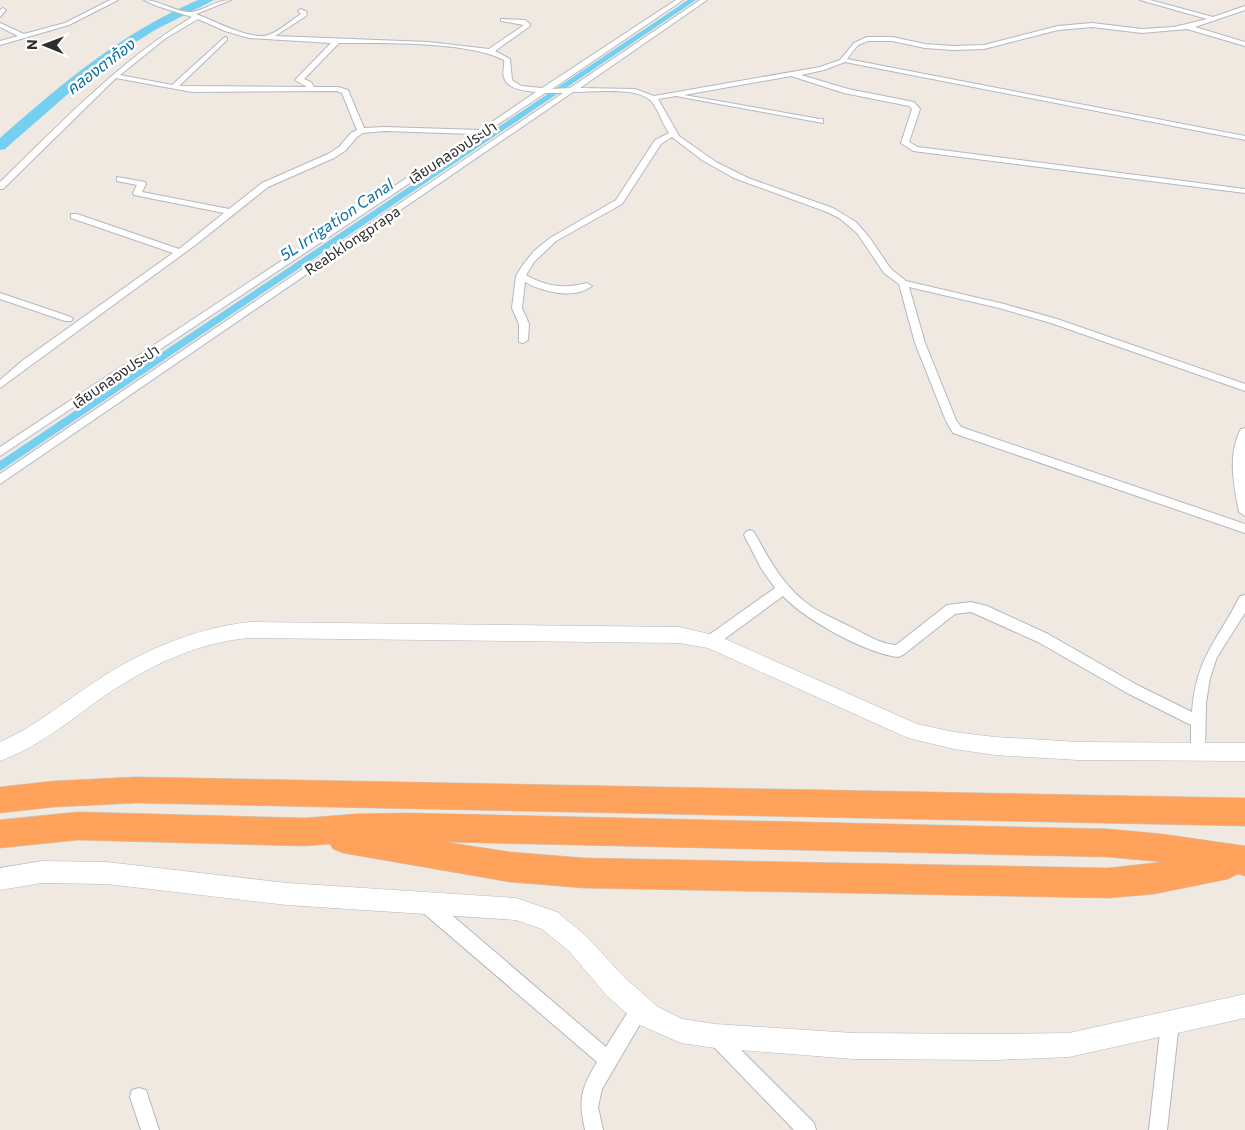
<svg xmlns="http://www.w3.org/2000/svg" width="1245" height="1130" font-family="Commissioner,'Noto Sans Thai',sans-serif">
  <rect width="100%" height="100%" fill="#efe9e1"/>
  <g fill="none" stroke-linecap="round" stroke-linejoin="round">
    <path fill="#75cff0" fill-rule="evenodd" d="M 688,0 L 696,0 L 0,471 L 0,461 Z"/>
    <path fill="#75cff0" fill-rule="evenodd" d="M 198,0 L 214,0 L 155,30 L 128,47 L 77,86 L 5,149 L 0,150 L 0,138 C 61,84 123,32 198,0 Z"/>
    <g stroke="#b4b7c1" stroke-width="2">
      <path id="street" d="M 110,0 L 118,0 L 69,25 L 0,45 L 0,41 L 18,36 L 0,27 L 0,23 L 24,34 L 65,23 Z
        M 144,0 C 159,0 175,12 190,12 C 202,12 215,0 231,0 L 196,14 C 212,20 252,41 268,35 C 279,32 291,20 301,14 L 298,11 L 301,9 L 307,12 L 306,16 L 275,36 L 428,42 L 489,49 L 524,25 L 501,21 L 501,19 L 525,20 L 530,24 L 530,26 L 495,51 L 510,59 L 512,80 L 521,86 L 542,88 L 676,0 L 683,0 L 552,89 L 570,88 L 700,0 L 707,0 L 580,88 L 635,89 L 654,96 L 820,67 L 840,60 L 854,43 L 867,37 L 892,37 L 925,44 L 953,46 L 984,45 L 1058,26 L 1092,23 L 1142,29 L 1174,27 L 1207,19 L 1140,0 L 1150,0 L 1213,17 L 1245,6 L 1245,10 L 1195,27 L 1245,42 L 1245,46 L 1187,29 L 1142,33 L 1092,27 L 1058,30 L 984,49 L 953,50 L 925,48 L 892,41 L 868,41 L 858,45 L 847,59 L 1245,136 L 1245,140 L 845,62 L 824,70 L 801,75 L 848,89 L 914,102 L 920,109 L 909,142 L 918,147 L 1245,189 L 1245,193 L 913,151 L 901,143 L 912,109 L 909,106 L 844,93 L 791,76 L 684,95 L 820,119 L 823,119 L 823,123 L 676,96 L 658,99 L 679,136 L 716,162 L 748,178 L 833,208 L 856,222 L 869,237 L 891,269 L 906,281 L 1004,304 L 1057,319 L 1245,384 L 1245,391 L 1051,323 L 999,308 L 909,287 L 925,343 L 956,420 L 961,427 L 1245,524 L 1245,533 L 953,433 L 946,421 L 915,343 L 899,284 L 884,273 L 857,233 L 839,218 L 827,212 L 734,178 L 702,160 L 672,137 L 661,144 L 622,204 L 556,241 L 534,262 L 526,275 C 547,287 564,289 587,283 L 592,286 C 574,300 543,292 525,282 L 522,308 L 529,324 L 528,340 L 523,343 L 519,342 L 519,324 L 512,308 L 516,276 L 522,266 L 534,251 L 550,238 L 616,200 L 655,140 L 669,133 C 662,123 659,111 652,102 C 639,86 593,92 573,92 L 0,484 L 0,474 L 563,93 L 545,93 L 0,456 L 0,447 L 473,134 L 385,131 L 363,133 L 357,137 L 345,151 L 334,158 L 268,187 L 198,243 L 0,388 L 0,380 L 22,361 L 173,253 L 71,218 L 71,214 L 77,214 L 179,249 L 224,213 L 134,195 L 133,193 L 137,185 L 117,181 L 117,177 L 145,182 L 146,184 L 142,192 L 229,209 L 262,183 L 328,154 L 339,147 L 351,133 L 357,130 L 342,93 L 337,91 L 192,92 L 116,78 L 3,189 L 0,189 L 0,182 C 61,123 119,61 192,17 L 157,6 ZM 198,19 L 225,31 L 249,38 L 331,43 L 295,80 L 307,87 L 179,86 L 227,40 L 227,38 L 225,37 L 172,85 L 120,75 L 166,38 ZM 339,43 C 381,43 468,41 504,60 C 505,66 502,72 504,77 C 506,89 526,91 536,92 L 480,130 L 385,127 L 364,128 L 348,90 L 338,87 L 314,87 L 311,82 L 304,79 Z
        M 3,8 L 6,10 L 0,17 L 0,10 Z
        M 0,293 L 71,317 L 73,319 L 71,321 L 65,321 L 0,299 Z
        M 1245,428 L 1245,516 L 1239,512 C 1234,485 1227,455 1241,429 Z
        M 750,530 L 754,532 C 770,561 784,588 812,607 C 825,615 839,621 853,628 C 867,635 880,644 896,645 L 947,605 L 971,602 L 987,606 L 1048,634 L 1139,686 L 1192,712 C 1196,657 1217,642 1240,596 L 1245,595 L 1245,613 L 1217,657 L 1210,678 L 1206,703 L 1205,751 L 1203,756 L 1198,758 L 1193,756 L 1191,751 L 1191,725 L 1129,694 L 1038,642 L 971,612 L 955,614 L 903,655 L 898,657 C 866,653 805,620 783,596 L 716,645 L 711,646 L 706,645 L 704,641 L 706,637 L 775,588 L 761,568 L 744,535 L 746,532 Z
        M 427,897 L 433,899 L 606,1047 L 634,1002 L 640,999 L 646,1002 L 649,1008 L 646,1014 L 602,1089 L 598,1107 L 603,1130 L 585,1130 C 578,1099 581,1089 597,1062 L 421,911 L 419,905 L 421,899 Z
        M 1170,1014 L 1176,1017 L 1179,1023 L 1167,1130 L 1149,1130 L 1161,1023 L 1164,1017 Z
        M 717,1029 L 723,1032 L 814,1123 L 816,1130 L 794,1130 L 711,1044 L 708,1038 L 711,1032 Z
        M 139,1088 L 146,1090 L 159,1130 L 141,1130 L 130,1097 L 132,1090 Z"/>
    </g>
    <g stroke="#b4b7c1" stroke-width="1">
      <path id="secondary" d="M 250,622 L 679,627 L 718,636 L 917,724 L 954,732 L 995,737 L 1078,742 L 1245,743 L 1245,761 L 1078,760 L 995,755 L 954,749 L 908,738 L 708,648 L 679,643 L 250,638 C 196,642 144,668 100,699 C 68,722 38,747 0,761 L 0,742 C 32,728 59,706 87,687 C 135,654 192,628 250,622 Z
        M 42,861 L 107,862 L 287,883 L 516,898 L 557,912 L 585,935 L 625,978 L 658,1007 L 682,1019 L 715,1024 L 853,1033 L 995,1034 L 1069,1033 L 1245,994 L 1245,1018 L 1069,1057 L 995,1060 L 853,1059 L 715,1048 L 681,1043 L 640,1025 L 607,996 L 569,951 L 542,929 L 516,920 L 287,905 L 107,884 L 42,883 L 0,890 L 0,868 Z"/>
    </g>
    <g stroke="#c9c9c9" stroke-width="1">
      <path id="highway" d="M 136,777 L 1245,798 L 1245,826 L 136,803 L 54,807 L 0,813 L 0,787 L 54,781 Z
        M 78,812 L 305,818 L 355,814 L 408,813 L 1108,829 L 1162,834 L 1245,846 L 1245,876 L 1238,874 L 1228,879 L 1154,894 L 1108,898 L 584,888 L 510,882 L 343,853 L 333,849 L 330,844 L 305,846 L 78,840 L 0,848 L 0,820 ZM 445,842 L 1108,857 L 1163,862 L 1108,868 L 584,858 L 510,852 Z"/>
    </g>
    <use href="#street" fill="#fff" fill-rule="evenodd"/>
    <use href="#secondary" fill="#fff" fill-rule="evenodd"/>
    <use href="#highway" fill="#ffa35c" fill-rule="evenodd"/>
  </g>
  <g text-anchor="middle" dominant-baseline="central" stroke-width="5" stroke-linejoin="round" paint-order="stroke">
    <g font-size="15" fill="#2e2e2e" stroke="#fff">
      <text transform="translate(452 152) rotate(-33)">เลียบคลองประปา</text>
      <text transform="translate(352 240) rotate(-34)">Reabklongprapa</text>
      <text transform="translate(115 376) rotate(-34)">เลียบคลองประปา</text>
    </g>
    <g font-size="16" font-style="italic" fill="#0d6fa3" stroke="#fff">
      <text transform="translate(100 66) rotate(-37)">คลองตาก้อง</text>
      <text transform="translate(336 219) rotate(-34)">5L Irrigation Canal</text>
    </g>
  </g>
  <g transform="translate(45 45) rotate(271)" stroke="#ffffff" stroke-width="4" paint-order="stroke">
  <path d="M0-4L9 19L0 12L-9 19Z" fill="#2e2e2e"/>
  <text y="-8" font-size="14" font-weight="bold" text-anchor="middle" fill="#2e2e2e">N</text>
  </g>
</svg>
